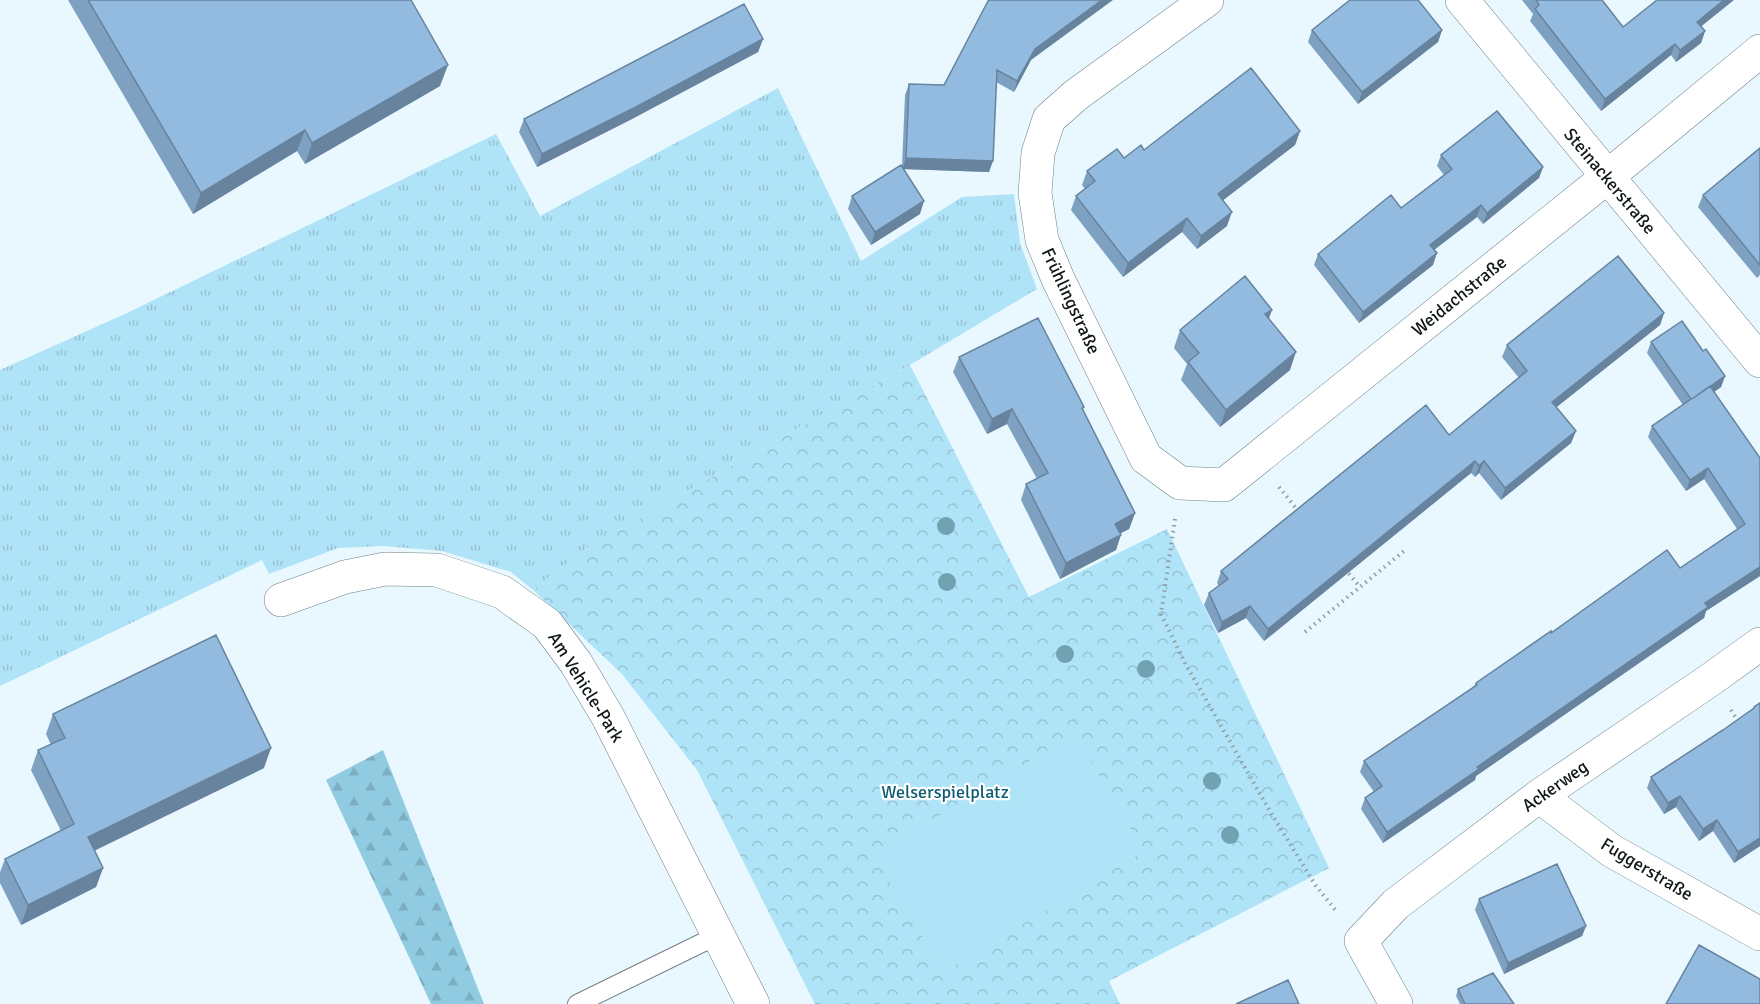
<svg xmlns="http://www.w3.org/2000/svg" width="1760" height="1004" font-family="Signika,sans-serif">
  <defs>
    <pattern id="grass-tufts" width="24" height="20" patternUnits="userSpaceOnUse" patternTransform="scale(1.5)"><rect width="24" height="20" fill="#afe3f7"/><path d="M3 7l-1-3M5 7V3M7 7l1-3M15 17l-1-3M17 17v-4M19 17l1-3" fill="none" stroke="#96c2d3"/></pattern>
    <pattern id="forest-firs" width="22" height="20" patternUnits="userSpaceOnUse" patternTransform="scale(1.5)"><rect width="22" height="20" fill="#90cbe1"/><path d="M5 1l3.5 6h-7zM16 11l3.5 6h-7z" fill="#7baec0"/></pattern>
    <pattern id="park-crowns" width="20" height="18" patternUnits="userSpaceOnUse" patternTransform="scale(1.5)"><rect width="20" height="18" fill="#afe3f7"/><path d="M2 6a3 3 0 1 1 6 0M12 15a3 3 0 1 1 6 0" fill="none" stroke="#96c2d3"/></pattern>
  </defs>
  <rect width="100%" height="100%" fill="#e8f8fe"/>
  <path fill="url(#grass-tufts)" d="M 778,88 L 861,261 L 962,197 L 1014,194 L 1020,243 L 1037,289 L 910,365 L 587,548 L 533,590 L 511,572 L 442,551 L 383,546 L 338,548 L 269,574 L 262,560 L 0,686 L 0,370 L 127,313 L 496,134 L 540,216 Z"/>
  <path fill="url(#forest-firs)" d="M 383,750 L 484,1004 L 431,1004 L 326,780 Z"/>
  <path fill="url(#park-crowns)" d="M 910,365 L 1029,597 L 1167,529 L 1329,868 L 1109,981 L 1120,1004 L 815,1004 L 697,770 L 622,674 L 533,590 L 587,548 Z"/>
  <path fill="#afe3f7" d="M 1074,734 L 1144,851 L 944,972 L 874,855 Z"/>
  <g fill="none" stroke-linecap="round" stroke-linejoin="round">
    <g stroke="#6f8087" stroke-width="20">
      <path id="lane" d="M 577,1004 L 718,935"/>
    </g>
    <g stroke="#6f8087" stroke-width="34">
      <path id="street" d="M 1207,0 L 1076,95 L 1049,119 L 1038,153 L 1035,193 L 1042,240 L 1058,279 L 1146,458 L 1180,483 L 1224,485 L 1607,177 L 1760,51
        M 1462,0 L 1760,361
        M 281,600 L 345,577 L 385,569 L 437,570 L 502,592 L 547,624 L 576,663 L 608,717 L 753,1004
        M 1539,796 L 1612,851 L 1760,934
        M 1396,1004 L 1361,941 L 1396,904 L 1539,796 L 1710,680 L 1760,644"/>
    </g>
    <path stroke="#909da1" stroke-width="4" stroke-dasharray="1.5 4.5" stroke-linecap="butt" d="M 1279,487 L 1299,512
      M 1175,519 L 1161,614 L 1185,663 L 1271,813 L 1316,886 L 1337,912
      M 1345,569 L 1360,587
      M 1305,632 L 1404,551
      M 1731,710 L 1740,724"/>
    <use href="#lane" stroke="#fff" stroke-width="18"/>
    <use href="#street" stroke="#fff" stroke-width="33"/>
  </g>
  <g fill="#70a2b2">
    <circle cx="946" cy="526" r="9"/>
    <circle cx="947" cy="582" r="9"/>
    <circle cx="1065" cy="654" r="9"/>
    <circle cx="1146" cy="669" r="9"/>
    <circle cx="1212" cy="781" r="9"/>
    <circle cx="1230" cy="835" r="9"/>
  </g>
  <path fill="#7ea1c1" d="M 68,0 L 411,0 L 440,86 L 305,164 L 297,151 L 193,214 Z
    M 1522,0 L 1602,0 L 1623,27 L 1701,27 L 1705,31 L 1701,43 L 1676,62 L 1671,55 L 1601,111 L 1530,21 L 1533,14 Z
    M 1312,30 L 1442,30 L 1438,42 L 1358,104 L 1308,42 Z
    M 763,39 L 758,52 L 630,120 L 537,167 L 519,132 L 524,119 Z
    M 1031,60 L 1014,92 L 996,82 L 989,172 L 904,169 L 920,214 L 871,245 L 848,209 L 852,196 L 902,166 L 905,95 L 909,84 L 944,85 Z
    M 1300,131 L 1295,145 L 1223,200 L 1227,226 L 1197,249 L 1182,232 L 1123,277 L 1071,210 L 1076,196 L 1085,189 L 1082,185 L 1087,171 L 1144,150 Z
    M 1760,148 L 1760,275 L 1757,278 L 1698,207 L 1703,195 Z
    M 1441,155 L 1543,167 L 1539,178 L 1483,224 L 1477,217 L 1434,250 L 1433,265 L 1359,323 L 1314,265 L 1318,254 L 1401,208 L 1444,175 L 1437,166 Z
    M 1664,313 L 1660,325 L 1556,407 L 1576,431 L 1571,443 L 1501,500 L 1479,473 L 1475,477 L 1471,473 L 1264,641 L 1246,618 L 1218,633 L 1204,605 L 1209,593 L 1219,586 L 1217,583 L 1221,571 L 1449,435 L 1519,378 L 1502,357 L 1507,345 Z
    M 1180,330 L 1290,370 L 1220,427 L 1181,380 L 1187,364 L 1174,348 Z
    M 1651,342 L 1703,351 L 1725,376 L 1721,387 L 1714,392 L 1760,458 L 1760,576 L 1706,611 L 1704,618 L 1476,776 L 1475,780 L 1383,843 L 1361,809 L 1365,798 L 1374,792 L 1360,772 L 1364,761 L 1474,686 L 1476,683 L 1551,633 L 1680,568 L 1737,529 L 1704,479 L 1686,491 L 1648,437 L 1652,426 L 1683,405 L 1647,353 Z
    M 959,357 L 1084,407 L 1083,410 L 1135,513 L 1129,529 L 1120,533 L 1116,550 L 1060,579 L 1021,500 L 1026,484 L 1037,479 L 1007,424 L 987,434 L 953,372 Z
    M 1760,703 L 1760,846 L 1734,863 L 1713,831 L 1699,841 L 1676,807 L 1664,814 L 1647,788 L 1651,777 L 1723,730 L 1753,709 L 1754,707 Z
    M 53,714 L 264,768 L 94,851 L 103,868 L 96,887 L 21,925 L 0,883 L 0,872 L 5,859 L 61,831 L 31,770 L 38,750 L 51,745 L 46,734 Z
    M 1479,899 L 1586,926 L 1582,936 L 1504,974 L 1475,910 Z
    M 1458,989 L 1514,1004 L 1460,1004 L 1456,996 Z"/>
  <path fill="#67839d" d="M 1102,0 L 1113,0 L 1031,60 L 1014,92 L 1017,81 L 1035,49 Z
    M 1724,0 L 1734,0 L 1693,33 L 1697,22 Z
    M 1442,30 L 1438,42 L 1358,104 L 1362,92 Z
    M 1705,31 L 1701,43 L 1676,62 L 1680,50 Z
    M 763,39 L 758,52 L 630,120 L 537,167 L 542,154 Z
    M 1675,44 L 1671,55 L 1601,111 L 1605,99 Z
    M 448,65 L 440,86 L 305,164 L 312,143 Z
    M 305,130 L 297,151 L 193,214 L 201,193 Z
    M 1300,131 L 1295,145 L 1213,208 L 1218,194 Z
    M 906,158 L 993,161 L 989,172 L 902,169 Z
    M 1543,167 L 1539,178 L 1483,224 L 1487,213 Z
    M 924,201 L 920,214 L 871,245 L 875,232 Z
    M 1481,205 L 1477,217 L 1426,256 L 1430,245 Z
    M 1232,212 L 1227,226 L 1197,249 L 1201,236 Z
    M 1187,218 L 1182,232 L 1123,277 L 1128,263 Z
    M 1437,253 L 1433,265 L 1359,323 L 1363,312 Z
    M 1272,310 L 1266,327 L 1265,314 Z
    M 1664,313 L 1660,325 L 1548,414 L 1552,402 Z
    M 1296,352 L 1290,370 L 1220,427 L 1226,410 Z
    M 1725,376 L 1721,387 L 1688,410 L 1692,399 Z
    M 1012,409 L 1007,424 L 987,434 L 992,419 Z
    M 1576,431 L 1571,443 L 1501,500 L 1505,488 Z
    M 1475,461 L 1471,473 L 1264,641 L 1268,629 Z
    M 1484,461 L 1479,473 L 1475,477 L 1479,466 Z
    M 1708,468 L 1704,479 L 1686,491 L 1690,480 Z
    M 1135,513 L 1129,529 L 1110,539 L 1115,524 Z
    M 1121,535 L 1116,550 L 1060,579 L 1066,563 Z
    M 1760,567 L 1760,576 L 1706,611 L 1704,618 L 1476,776 L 1475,780 L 1383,843 L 1387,832 L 1705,603 Z
    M 1250,606 L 1246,618 L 1218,633 L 1222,622 Z
    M 271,748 L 264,768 L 81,857 L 88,837 Z
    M 1680,796 L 1676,807 L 1664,814 L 1668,803 Z
    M 1717,820 L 1713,831 L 1699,841 L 1703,829 Z
    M 1760,838 L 1760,846 L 1734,863 L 1738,852 Z
    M 103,868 L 96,887 L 21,925 L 28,905 Z
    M 1586,926 L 1582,936 L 1504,974 L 1508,963 Z"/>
  <path fill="#93bbe0" stroke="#67839d" stroke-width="1.5" d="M 88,0 L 411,0 L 448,65 L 312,143 L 305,130 L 201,193 Z
    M 990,0 L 1102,0 L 1035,49 L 1017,81 L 997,70 L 993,161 L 906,158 L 909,84 L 944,85 L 988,1 Z
    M 1350,0 L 1418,0 L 1442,30 L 1362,92 L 1312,30 Z
    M 1536,0 L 1602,0 L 1623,27 L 1657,0 L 1724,0 L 1697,22 L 1705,31 L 1680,50 L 1675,44 L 1605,99 L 1535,9 L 1539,5 Z
    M 744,4 L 763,39 L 634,108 L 542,154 L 524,119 Z
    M 1251,68 L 1300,131 L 1218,194 L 1232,212 L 1201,236 L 1187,218 L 1128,263 L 1076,196 L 1095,181 L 1087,171 L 1117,149 L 1124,158 L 1141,145 L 1144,150 Z
    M 1497,111 L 1543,167 L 1487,213 L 1481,205 L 1430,245 L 1437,253 L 1363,312 L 1318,254 L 1391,195 L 1401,208 L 1452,169 L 1441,155 Z
    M 1760,148 L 1760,265 L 1703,195 Z
    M 901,165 L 924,201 L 875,232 L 852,196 Z
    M 1618,256 L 1664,313 L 1552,402 L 1576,431 L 1505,488 L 1484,461 L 1479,466 L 1475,461 L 1268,629 L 1250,606 L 1222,622 L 1209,593 L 1228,579 L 1221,571 L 1426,405 L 1449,435 L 1527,371 L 1507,345 Z
    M 1245,276 L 1272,310 L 1265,314 L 1296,352 L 1226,410 L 1188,362 L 1199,353 L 1180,330 Z
    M 1038,318 L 1084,407 L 1082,408 L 1135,513 L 1115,524 L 1121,535 L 1066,563 L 1026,484 L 1048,473 L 1012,409 L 992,419 L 959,357 Z
    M 1682,321 L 1703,351 L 1706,349 L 1725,376 L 1692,399 L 1710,386 L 1760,458 L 1760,567 L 1705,603 L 1708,607 L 1477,767 L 1479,769 L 1387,832 L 1365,798 L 1382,786 L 1364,761 L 1477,685 L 1476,683 L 1551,631 L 1551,633 L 1667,550 L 1680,568 L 1745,524 L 1708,468 L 1690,480 L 1652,426 L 1691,399 L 1651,342 Z
    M 216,635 L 271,748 L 88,837 L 103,868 L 28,905 L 5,859 L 74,824 L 38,750 L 65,738 L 53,714 Z
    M 1760,703 L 1760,838 L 1738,852 L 1717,820 L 1703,829 L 1680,796 L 1668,803 L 1651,777 L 1723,730 L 1754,708 L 1754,707 Z
    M 1557,864 L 1586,926 L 1508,963 L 1479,899 Z
    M 1699,945 L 1760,979 L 1760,1004 L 1666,1004 Z
    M 1493,973 L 1514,1004 L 1465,1004 L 1458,989 Z
    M 1288,980 L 1299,1004 L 1236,1004 Z"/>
  <g text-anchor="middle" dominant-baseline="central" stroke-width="4.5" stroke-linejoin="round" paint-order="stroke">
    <g font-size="18" fill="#101719" stroke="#fff">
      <text transform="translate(1610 181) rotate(50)">Steinackerstraße</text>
      <text transform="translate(1459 296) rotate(-39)">Weidachstraße</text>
      <text transform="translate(1071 301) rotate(65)">Frühlingstraße</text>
      <text transform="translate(586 687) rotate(58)">Am Vehicle-Park</text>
      <text transform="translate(1555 786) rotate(-35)">Ackerweg</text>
      <text transform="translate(1647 869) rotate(31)">Fuggerstraße</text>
    </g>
    <g font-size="18" fill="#0e5c73" stroke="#fff">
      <text x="945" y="792">Welserspielplatz</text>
    </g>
  </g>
</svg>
